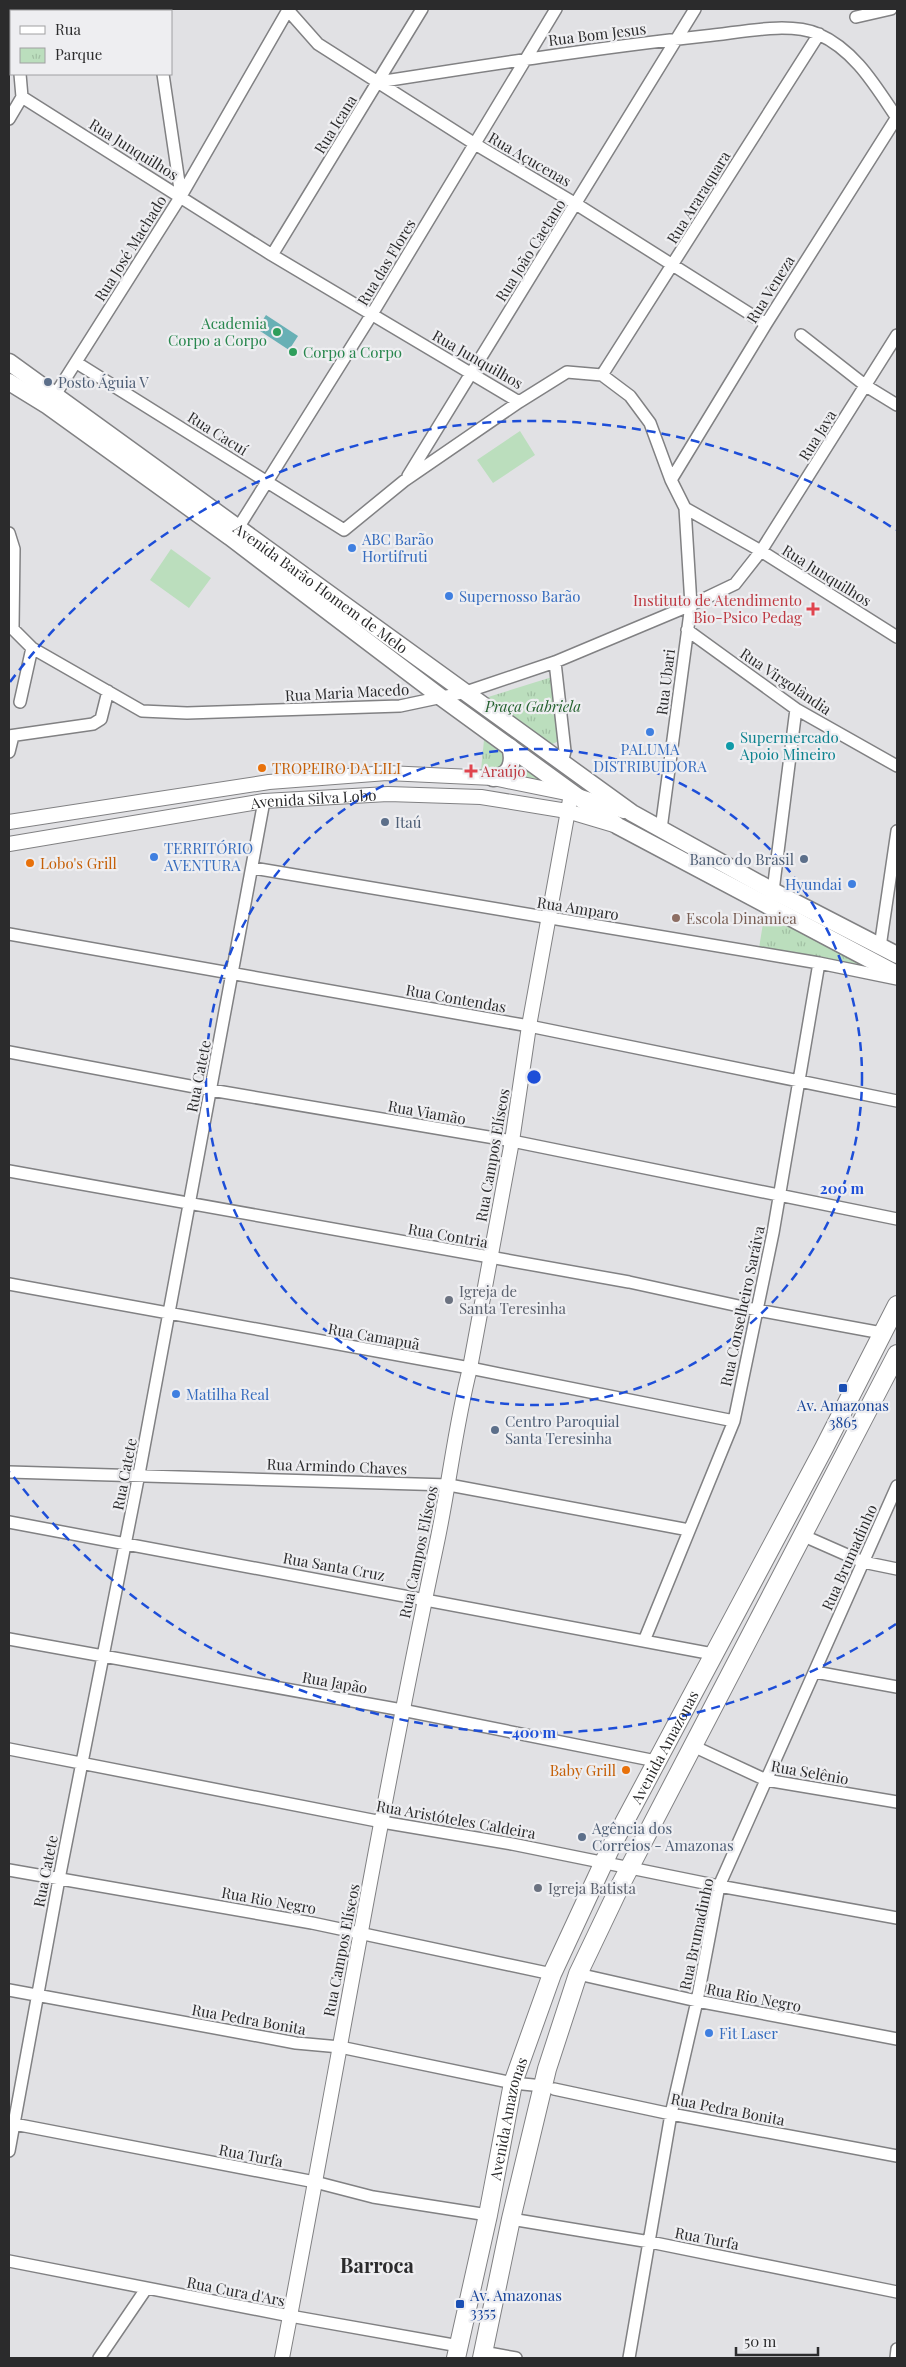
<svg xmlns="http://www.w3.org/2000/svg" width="906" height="2367" font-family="'Playfair Display',serif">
  <defs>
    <pattern id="park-tufts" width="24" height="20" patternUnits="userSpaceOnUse" patternTransform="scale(1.25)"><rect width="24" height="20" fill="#bbdebd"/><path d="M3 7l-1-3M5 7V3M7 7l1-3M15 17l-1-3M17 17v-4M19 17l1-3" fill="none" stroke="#a1bfa3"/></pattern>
  </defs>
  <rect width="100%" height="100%" fill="#e1e1e4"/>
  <path fill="#bbdebd" d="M 520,431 L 535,455 L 493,483 L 477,460 Z
    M 171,549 L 211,578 L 189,608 L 150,580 Z"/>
  <path fill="url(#park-tufts)" d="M 552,677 L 559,741 L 550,745 L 485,698 Z
    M 484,740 L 504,755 L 506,762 L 499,772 L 481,770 Z
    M 517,761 L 538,776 L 544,784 L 512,777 L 518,770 Z
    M 765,911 L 870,967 L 759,948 Z"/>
  <path fill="#68b0b5" d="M 266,315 L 298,336 L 289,350 L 257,329 Z"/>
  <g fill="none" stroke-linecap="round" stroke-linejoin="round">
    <g stroke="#818183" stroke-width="14">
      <path id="minor" d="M 14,9 L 14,11
        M 153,9 L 153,11
        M 287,9 L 318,44 L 475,144 L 576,204 L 766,324
        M 856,17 L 891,9
        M 163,74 L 181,196
        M 378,82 C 487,65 596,48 705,36 C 739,33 787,21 818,34 C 855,50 876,87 897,118
        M 22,97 L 272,255 L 519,402
        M 9,119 L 22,97 L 20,74
        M 272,255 L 422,9
        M 801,335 L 866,386 L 897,405
        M 77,363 L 344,530 L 404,481 L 519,402 L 567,372 L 602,375 L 630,396 L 650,423 L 671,480 L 685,508 L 761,551 L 897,637
        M 602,375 L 819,34
        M 55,395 L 181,196 L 288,10
        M 408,476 L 695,9
        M 671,480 L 766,324 L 897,117
        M 238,528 L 372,314 L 556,9
        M 9,533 L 14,549 L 13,627
        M 9,625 L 32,648 L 142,711 L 187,713 L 400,706 L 466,692 L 555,662 L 691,605 L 735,584 L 761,551 L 897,335
        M 687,630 L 796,709 L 897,766
        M 555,662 L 565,751 L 562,763
        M 20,702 L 32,648
        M 9,736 L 93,724 L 101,719 L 108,691
        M 9,752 L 13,736
        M 661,829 L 691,605 L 685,508
        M 253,868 L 819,963 L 897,979
        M 773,891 L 796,709
        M 9,934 L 529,1026 L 897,1101
        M 880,947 L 897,831
        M 9,1052 L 211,1090 L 512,1141 L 897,1219
        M 9,1171 L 629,1282 L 757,1310 L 882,1333
        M 9,1284 L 470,1368 L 734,1421
        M 9,1472 L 449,1485 L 689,1530
        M 9,1522 L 713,1654
        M 804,1536 L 863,1562 L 897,1569
        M 9,1639 L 402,1710 L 656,1761
        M 644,1641 L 734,1421 L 773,1233 L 819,963
        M 815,1672 L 897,1687
        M 693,1746 L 766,1780 L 897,1802
        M 9,1749 L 382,1822 L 512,1844 L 719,1886 L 897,1918
        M 9,1870 L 312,1923 L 552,1974
        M 578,1974 L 697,2001 L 897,2039
        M 9,1990 L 296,2043 L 340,2047 L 513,2083 L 543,2086
        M 554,2089 L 671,2114 L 897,2156
        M 9,2123 L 315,2182 L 373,2197 L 488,2215
        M 9,2151 L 59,1879 L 139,1474 L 264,801
        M 511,2219 L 650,2242 L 897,2292
        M 9,2261 L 290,2316 L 459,2346
        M 483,2352 L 516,2358
        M 99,2358 L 146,2289
        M 629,2358 L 671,2114 L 697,2001 L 719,1886 L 897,1486
        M 896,2358 L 897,2349"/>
    </g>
    <g stroke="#818183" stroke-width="16">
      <g id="tertiary">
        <path d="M 9,822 L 269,782 L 387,773 L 493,778 L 571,794 L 624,811"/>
        <path id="s1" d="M 9,844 L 264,801 L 388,794 L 481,797 L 567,811 L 614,825"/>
        <path d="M 282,2358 C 334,2088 379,1816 436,1547 C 449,1487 455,1427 470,1368 L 512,1141 L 529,1026 L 571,794"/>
      </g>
    </g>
    <g stroke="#818183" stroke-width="19">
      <g id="secondary">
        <path id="s2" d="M 9,362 L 632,813 L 773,891 L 897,955"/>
        <path d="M 9,382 L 48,406 L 230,537 L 442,698 L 618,826 L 897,974"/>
        <path d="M 493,778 C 510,776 515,763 510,747"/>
      </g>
    </g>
    <g stroke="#818183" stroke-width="20">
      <g id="primary">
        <path id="s3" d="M 456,2358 L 488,2215 L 513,2083 L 552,1974 L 610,1849 L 824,1448 L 897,1305"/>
        <path d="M 482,2358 L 511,2219 L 547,2069 L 578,1974 L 621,1884 L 897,1354"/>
      </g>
    </g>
    <use href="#minor" stroke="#fff" stroke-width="11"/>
    <use href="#tertiary" stroke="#fff" stroke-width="14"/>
    <use href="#secondary" stroke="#fff" stroke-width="16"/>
    <use href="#primary" stroke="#fff" stroke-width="18"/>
  </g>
  <g fill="none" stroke="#1d4ed8" stroke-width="2.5" stroke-dasharray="9 6">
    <circle cx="534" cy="1077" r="328"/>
    <path d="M896 1624A656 656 0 0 1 10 1472M10 682A656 656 0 0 1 896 530"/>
  </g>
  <g fill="#2e9e5b" stroke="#eeeef1" stroke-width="2">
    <circle cx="277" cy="332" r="5"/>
    <circle cx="293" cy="352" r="5"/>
  </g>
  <g fill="#5c6f8a" stroke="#eeeef1" stroke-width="2">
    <circle cx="48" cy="382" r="5"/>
    <circle cx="385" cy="822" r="5"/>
    <circle cx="804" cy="859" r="5"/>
    <circle cx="495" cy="1430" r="5"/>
    <circle cx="582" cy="1837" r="5"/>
  </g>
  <g fill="#3f7fe0" stroke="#eeeef1" stroke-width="2">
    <circle cx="352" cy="548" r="5"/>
    <circle cx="449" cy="596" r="5"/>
    <circle cx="650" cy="732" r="5"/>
    <circle cx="154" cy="857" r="5"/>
    <circle cx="852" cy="884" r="5"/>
    <circle cx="176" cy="1394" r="5"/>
    <circle cx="709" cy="2033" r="5"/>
  </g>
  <g fill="#e0444e" stroke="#eeeef1" stroke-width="2">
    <path d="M810.5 601.5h5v5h5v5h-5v5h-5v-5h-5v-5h5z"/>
    <path d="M468.5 763.5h5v5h5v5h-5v5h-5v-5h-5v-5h5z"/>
  </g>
  <circle fill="#0f9aa8" stroke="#eeeef1" stroke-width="2" cx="730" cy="746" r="5"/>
  <g fill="#e8710a" stroke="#eeeef1" stroke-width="2">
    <circle cx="262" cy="768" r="5"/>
    <circle cx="30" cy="863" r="5"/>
    <circle cx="626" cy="1770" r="5"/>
  </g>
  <circle fill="#8d6e63" stroke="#eeeef1" stroke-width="2" cx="676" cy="918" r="5"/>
  <g fill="#6b7280" stroke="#eeeef1" stroke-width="2">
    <circle cx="449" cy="1300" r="5"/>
    <circle cx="538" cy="1888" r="5"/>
  </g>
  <g fill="#1a4fb4" stroke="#eeeef1" stroke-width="2">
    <rect x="838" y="1383" width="10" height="10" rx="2.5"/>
    <rect x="455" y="2299" width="10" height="10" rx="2.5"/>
  </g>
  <g text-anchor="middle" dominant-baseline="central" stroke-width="4.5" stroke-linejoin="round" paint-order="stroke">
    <g font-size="15" fill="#2b2b2c" stroke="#eeeef1">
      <text transform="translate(597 34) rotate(-7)">Rua Bom Jesus</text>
      <text transform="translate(335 124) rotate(-58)">Rua Icana</text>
      <text transform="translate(134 149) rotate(32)">Rua Junquilhos</text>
      <text transform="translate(530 159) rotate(30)">Rua Açucenas</text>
      <text transform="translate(698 197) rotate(-58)">Rua Araraquara</text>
      <text transform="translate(130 248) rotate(-58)">Rua José Machado</text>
      <text transform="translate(530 250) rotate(-58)">Rua João Caetano</text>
      <text transform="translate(386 262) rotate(-59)">Rua das Flores</text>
      <text transform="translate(770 289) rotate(-58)">Rua Veneza</text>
      <text transform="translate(478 359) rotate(30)">Rua Junquilhos</text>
      <text transform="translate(218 433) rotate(32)">Rua Cacuí</text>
      <text transform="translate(817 435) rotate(-58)">Rua Java</text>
      <text transform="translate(827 575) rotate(32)">Rua Junquilhos</text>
      <text stroke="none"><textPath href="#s2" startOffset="385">Avenida Barão Homem de Melo</textPath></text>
      <text transform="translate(786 681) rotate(34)">Rua Virgolândia</text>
      <text transform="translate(665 682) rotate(-83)">Rua Ubari</text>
      <text transform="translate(347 692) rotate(-3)">Rua Maria Macedo</text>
      <text stroke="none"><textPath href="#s1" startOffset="308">Avenida Silva Lobo</textPath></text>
      <text transform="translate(578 908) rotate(9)">Rua Amparo</text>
      <text transform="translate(456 998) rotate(10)">Rua Contendas</text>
      <text transform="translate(198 1076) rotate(-79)">Rua Catete</text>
      <text transform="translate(427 1112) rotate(10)">Rua Viamão</text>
      <text transform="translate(492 1155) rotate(-80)">Rua Campos Elíseos</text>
      <text transform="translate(448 1235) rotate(10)">Rua Contria</text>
      <text transform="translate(742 1306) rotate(-78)">Rua Conselheiro Saráiva</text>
      <text transform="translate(374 1336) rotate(10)">Rua Camapuã</text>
      <text transform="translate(337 1466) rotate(2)">Rua Armindo Chaves</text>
      <text transform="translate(124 1474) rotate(-79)">Rua Catete</text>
      <text transform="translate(418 1552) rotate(-78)">Rua Campos Elíseos</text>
      <text transform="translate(849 1557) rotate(-66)">Rua Brumadinho</text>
      <text transform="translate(334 1566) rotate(10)">Rua Santa Cruz</text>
      <text transform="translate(335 1682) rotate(10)">Rua Japão</text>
      <text stroke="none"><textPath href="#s3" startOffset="650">Avenida Amazonas</textPath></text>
      <text transform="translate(810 1772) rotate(10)">Rua Selênio</text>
      <text transform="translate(456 1819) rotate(10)">Rua Aristóteles Caldeira</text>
      <text transform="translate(45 1871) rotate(-79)">Rua Catete</text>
      <text transform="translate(269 1900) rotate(10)">Rua Rio Negro</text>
      <text transform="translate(696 1934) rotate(-78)">Rua Brumadinho</text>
      <text transform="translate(341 1950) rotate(-79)">Rua Campos Elíseos</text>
      <text transform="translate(754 1997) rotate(11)">Rua Rio Negro</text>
      <text transform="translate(249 2019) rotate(10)">Rua Pedra Bonita</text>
      <text transform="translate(728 2109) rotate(11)">Rua Pedra Bonita</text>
      <text stroke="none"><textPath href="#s3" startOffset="245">Avenida Amazonas</textPath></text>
      <text transform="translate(251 2155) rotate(11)">Rua Turfa</text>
      <text transform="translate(707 2238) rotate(11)">Rua Turfa</text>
      <text transform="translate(236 2291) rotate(11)">Rua Cura d'Ars</text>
    </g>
    <g font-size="15" fill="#27864d" stroke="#eeeef1" text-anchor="end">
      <text x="267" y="323">Academia<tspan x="267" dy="17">Corpo a Corpo</tspan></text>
      <text x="303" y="352" text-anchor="start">Corpo a Corpo</text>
    </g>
    <g font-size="15" fill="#4e5e75" stroke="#eeeef1" text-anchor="start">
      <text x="58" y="382">Posto Águia V</text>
      <text x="395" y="822">Itaú</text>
      <text x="794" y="859" text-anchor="end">Banco do Brasil</text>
      <text x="505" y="1421">Centro Paroquial<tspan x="505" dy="17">Santa Teresinha</tspan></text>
      <text x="592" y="1828">Agência dos<tspan x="592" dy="17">Correios - Amazonas</tspan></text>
    </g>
    <g font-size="15" fill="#366cbe" stroke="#eeeef1" text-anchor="start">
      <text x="362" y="539">ABC Barão<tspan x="362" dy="17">Hortifruti</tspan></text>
      <text x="459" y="596">Supernosso Barão</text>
      <text x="650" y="749" text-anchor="middle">PALUMA<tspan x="650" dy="17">DISTRIBUIDORA</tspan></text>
      <text x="164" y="848">TERRITÓRIO<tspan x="164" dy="17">AVENTURA</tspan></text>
      <text x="842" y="884" text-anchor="end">Hyundai</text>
      <text x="186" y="1394">Matilha Real</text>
      <text x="719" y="2033">Fit Laser</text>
    </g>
    <g font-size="15" fill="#be3a42" stroke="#eeeef1" text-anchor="end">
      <text x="802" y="600">Instituto de Atendimento<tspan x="802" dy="17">Bio-Psico Pedag</tspan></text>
      <text x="481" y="771" text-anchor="start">Araújo</text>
    </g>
    <g font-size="15" font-style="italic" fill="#24612e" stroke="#eeeef1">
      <text x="533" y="706">Praça Gabriela</text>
    </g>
    <g font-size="15" fill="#0d838f" stroke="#eeeef1" text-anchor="start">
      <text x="740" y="737">Supermercado<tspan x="740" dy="17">Apoio Mineiro</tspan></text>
    </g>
    <g font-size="15" fill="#c56008" stroke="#eeeef1" text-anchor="start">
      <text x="272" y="768">TROPEIRO DA LILI</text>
      <text x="40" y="863">Lobo's Grill</text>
      <text x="616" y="1770" text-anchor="end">Baby Grill</text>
    </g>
    <g font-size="15" fill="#785e54" stroke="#eeeef1" text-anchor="start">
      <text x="686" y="918">Escola Dinamica</text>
    </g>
    <g font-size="15" fill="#5b616d" stroke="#eeeef1" text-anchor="start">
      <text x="459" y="1291">Igreja de<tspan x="459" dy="17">Santa Teresinha</tspan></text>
      <text x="548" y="1888">Igreja Batista</text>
    </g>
    <g font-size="15" fill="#164399" stroke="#eeeef1">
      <text x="843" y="1405">Av. Amazonas<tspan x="843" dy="17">3865</tspan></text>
      <text x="470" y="2295" text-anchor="start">Av. Amazonas<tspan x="470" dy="17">3355</tspan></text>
    </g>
    <g font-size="20" font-weight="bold" fill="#2b2b2c" stroke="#eeeef1">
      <text x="377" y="2264">Barroca</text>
    </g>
  </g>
  <circle cx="534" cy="1077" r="8" fill="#1d4ed8" stroke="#eeeef1" stroke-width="2.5"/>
  <g font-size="15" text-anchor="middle" font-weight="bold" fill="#1d4ed8" stroke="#eeeef1" stroke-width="4.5" stroke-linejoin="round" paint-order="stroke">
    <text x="842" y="1194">200 m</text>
    <text x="534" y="1738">400 m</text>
  </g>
  <rect width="906" height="2367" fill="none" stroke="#2b2b2c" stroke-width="20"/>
  <rect x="10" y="10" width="162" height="65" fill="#eeeef1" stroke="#a0a0a2"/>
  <rect x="20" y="26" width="25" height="8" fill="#ffffff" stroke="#a0a0a2"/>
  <text x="55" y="35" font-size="15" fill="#2b2b2c">Rua</text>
  <rect x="20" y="48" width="25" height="15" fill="url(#park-tufts)" stroke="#a0a0a2"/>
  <text x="55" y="60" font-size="15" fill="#2b2b2c">Parque</text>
  <path d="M736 2347v8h82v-8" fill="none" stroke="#2b2b2c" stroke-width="2.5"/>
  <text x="744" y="2347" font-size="15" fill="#2b2b2c" stroke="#eeeef1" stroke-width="4" paint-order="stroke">50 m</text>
</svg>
